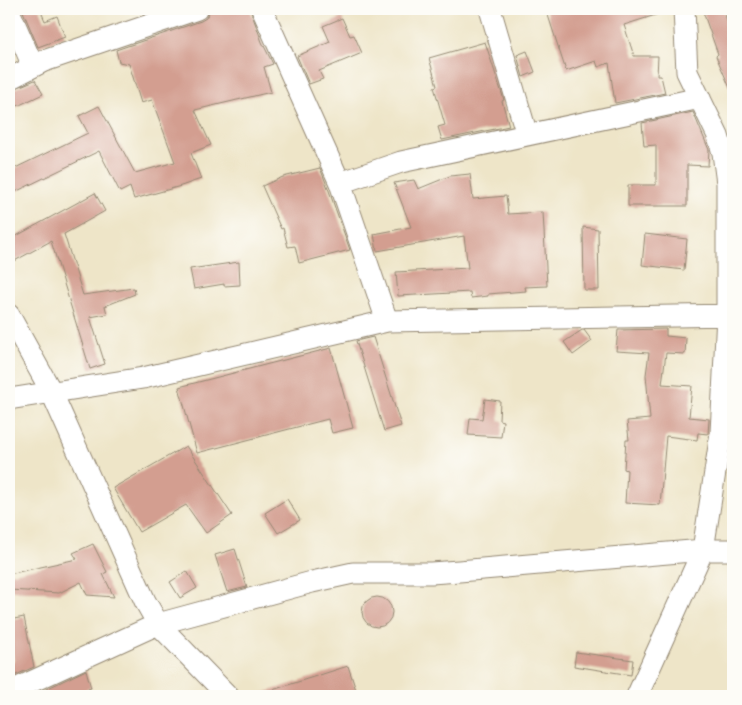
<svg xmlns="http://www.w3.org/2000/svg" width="742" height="705" font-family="'Architects Daughter',sans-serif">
  <rect width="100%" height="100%" fill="#fdfcf7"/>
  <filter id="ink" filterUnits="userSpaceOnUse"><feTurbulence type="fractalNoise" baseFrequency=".02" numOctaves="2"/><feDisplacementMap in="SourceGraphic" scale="10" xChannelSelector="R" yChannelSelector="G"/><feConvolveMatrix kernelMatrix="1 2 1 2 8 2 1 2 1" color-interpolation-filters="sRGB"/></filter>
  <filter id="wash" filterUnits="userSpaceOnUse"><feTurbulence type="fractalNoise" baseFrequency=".0096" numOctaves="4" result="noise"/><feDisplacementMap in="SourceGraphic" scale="20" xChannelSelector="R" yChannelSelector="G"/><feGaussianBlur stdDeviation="1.12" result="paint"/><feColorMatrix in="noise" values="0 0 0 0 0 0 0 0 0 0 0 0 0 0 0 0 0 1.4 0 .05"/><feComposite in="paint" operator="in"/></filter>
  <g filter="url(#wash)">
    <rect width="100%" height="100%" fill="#eee5c8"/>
    <g id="blocks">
      <path fill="#d39e90" d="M 22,9 L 40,9 L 45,21 L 57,16 L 65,37 L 38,47 Z
        M 219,9 L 250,9 L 262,42 L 273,64 L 264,67 L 271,92 L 195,110 L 211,145 L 191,153 L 201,179 L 181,186 L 134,199 L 130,187 L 120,192 L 99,151 L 9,195 L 9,171 L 88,133 L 79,116 L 99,106 L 135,173 L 175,162 L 152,100 L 141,103 L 129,64 L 119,62 L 116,50 L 201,21 L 206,18 L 209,12 Z
        M 546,9 L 665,9 L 665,12 L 624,25 L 634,56 L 658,56 L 657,76 L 661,76 L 665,93 L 615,103 L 609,63 L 598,67 L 596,61 L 566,71 Z
        M 702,9 L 723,9 L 733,38 L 733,95 L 716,56 L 718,54 Z
        M 342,18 L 350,36 L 354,35 L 362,53 L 319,71 L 323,79 L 309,84 L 297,56 L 330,42 L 323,26 Z
        M 485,42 L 504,100 L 502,101 L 509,126 L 442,140 L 438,127 L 445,125 L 434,87 L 437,86 L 429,58 Z
        M 527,51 L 535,72 L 523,77 L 517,55 Z
        M 35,80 L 43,94 L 9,110 L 9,91 Z
        M 693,112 L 709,150 L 708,166 L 687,165 L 687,206 L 628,206 L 628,185 L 656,185 L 656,145 L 644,146 L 642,123 Z
        M 320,168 L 328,188 L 350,250 L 299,263 L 295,246 L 288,247 L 283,228 L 281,229 L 262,186 L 283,177 Z
        M 470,174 L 473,199 L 506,196 L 508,214 L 543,212 L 547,286 L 525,287 L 526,291 L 488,294 L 488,296 L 471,298 L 470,292 L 398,296 L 396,272 L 468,268 L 464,236 L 377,251 L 374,234 L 411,227 L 394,183 L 414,180 L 418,189 L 450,176 Z
        M 95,193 L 105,211 L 64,234 L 83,295 L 134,288 L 135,294 L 105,306 L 107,314 L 90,317 L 105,364 L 90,369 L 51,241 L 9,264 L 9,240 Z
        M 583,227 L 598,229 L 599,290 L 584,290 Z
        M 645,234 L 687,239 L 684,270 L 642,265 Z
        M 239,262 L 240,285 L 224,286 L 224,284 L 194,289 L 190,269 Z
        M 666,329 L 666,336 L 686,338 L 685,354 L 666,353 L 662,384 L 692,386 L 689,417 L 709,419 L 708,434 L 698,433 L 697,440 L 666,436 L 660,505 L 625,503 L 627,470 L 624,469 L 626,440 L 629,440 L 627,421 L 650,419 L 646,375 L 649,353 L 616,351 L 618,330 Z
        M 582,330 L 584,330 L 592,341 L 573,355 L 564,342 Z
        M 373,337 L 401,426 L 384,431 L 356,341 Z
        M 331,348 L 353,428 L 332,433 L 328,419 L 197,453 L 179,387 Z
        M 485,399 L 500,401 L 499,420 L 503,421 L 501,437 L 468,435 L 470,418 L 482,419 Z
        M 186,446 L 232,515 L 206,533 L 186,505 L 139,532 L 113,488 Z
        M 287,499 L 300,520 L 278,533 L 265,513 Z
        M 93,544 L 107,572 L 103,574 L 114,597 L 87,595 L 81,582 L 59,593 L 9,590 L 9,574 L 77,559 L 73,553 Z
        M 235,549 L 247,587 L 227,592 L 215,555 Z
        M 187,571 L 197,588 L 180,598 L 170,582 Z
        M362 612a15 15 0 1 1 30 0a15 15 0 1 1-30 0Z
        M 24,617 L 34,667 L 9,678 L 9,664 L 14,661 L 9,633 L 9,620 Z
        M 576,652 L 633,660 L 631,675 L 574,666 Z
        M 348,666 L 358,696 L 263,696 L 263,693 Z
        M 86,670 L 91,688 L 62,696 L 46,696 L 44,690 Z"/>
    </g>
  </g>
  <g filter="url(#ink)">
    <use href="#blocks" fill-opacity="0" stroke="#948873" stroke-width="1"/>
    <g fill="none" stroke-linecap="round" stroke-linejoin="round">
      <g stroke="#948873" stroke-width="23">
        <path id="street" d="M 262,9 L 340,183 L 387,321
          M 490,9 L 527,135
          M 9,11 L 33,66
          M 9,79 L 44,61 L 197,9
          M 340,183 L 401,162 L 700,98
          M 9,315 L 51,391 L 145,601 L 158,624 L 228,696
          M 9,399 L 143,378 L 387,321 L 733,315
          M 9,692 L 158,624 L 312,582 L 353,573 L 431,573 L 459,571 L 703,550 L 733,550
          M 637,696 L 703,550 L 721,433 L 727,315 L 727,183 L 723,153 L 718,136 L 687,72 L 684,9"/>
      </g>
      <use href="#street" stroke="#fff" stroke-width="21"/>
    </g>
  </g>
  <rect width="742" height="705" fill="none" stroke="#fdfcf7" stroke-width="30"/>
</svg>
